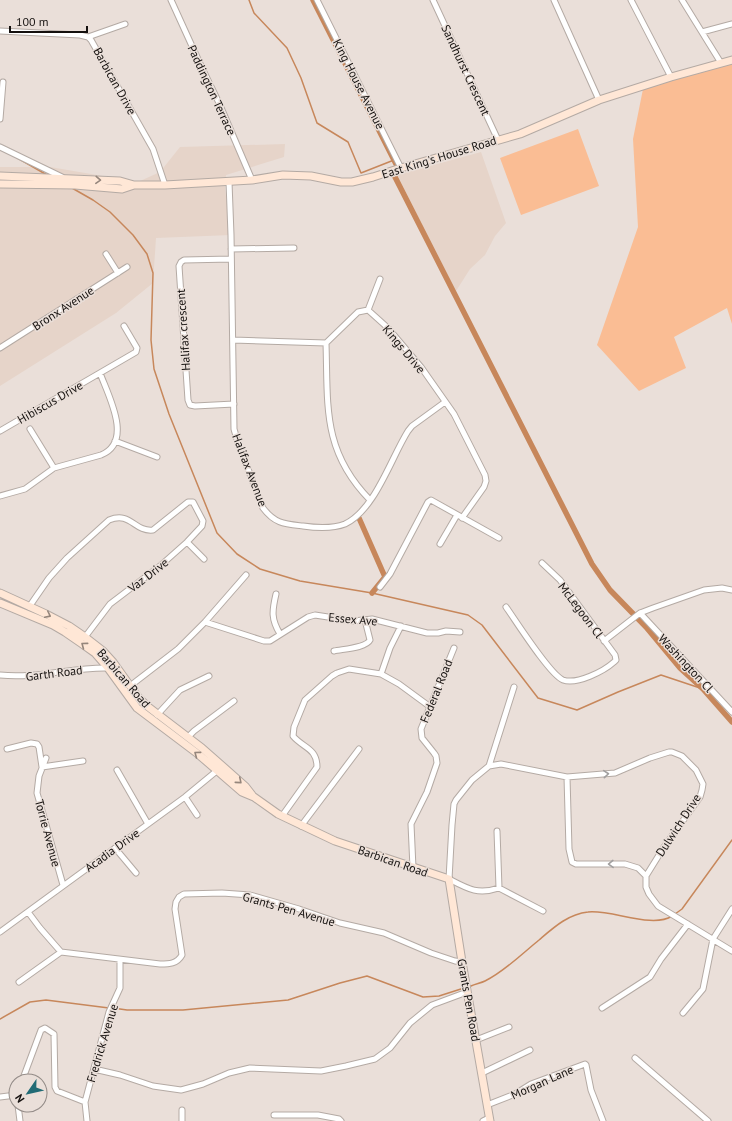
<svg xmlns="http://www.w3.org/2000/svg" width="732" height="1121" font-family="'PT Sans',sans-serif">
  <rect width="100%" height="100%" fill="#eadfd9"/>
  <path fill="#e6d4c9" d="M 285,144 L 284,157 L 226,175 L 225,189 L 231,235 L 156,238 L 153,283 L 116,313 L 0,386 L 0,167 L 50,167 L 138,182 L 160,172 L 180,147 Z
    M 481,152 L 506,223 L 495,236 L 485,255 L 470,269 L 456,291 L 397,175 Z"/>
  <path fill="#fabd94" d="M 732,63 L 732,324 L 727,308 L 674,337 L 686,368 L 639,391 L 597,345 L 638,227 L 633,139 L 643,89 Z
    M 578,129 L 599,186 L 521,215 L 500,158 Z"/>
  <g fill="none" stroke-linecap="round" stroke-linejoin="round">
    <path stroke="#c7875b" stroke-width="1.5" d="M 249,0 L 254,13 L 287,48 L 301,78 L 317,123 L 348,142 L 361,173 L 394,160
      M 14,156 L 47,175
      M 72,188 L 93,200 L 110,212 L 133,235 L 147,254 L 153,273 L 151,340 L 154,369 L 169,414 L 217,533 L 237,554 L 260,569 L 300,581 L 372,593 L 468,615 L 482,625 L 538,698 L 577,710 L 618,692 L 661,675 L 703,689
      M 675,914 L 682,909 L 732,840
      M 471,986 C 475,984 481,983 485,981 C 504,972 523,953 539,940 C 553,928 568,914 588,912 C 611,909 652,929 672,916
      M 113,1008 L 127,1010 L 183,1010 L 288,1000 L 340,983 L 367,976 L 423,997 L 439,996 L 464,988
      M 0,1019 L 30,1002 L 46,1000 L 109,1008"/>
    <path stroke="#c7875b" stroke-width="5.5" d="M 313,0 L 396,164
      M 395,177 L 592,564 L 610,590 L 646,627 L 680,668 L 703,689 L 732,722
      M 359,518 L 385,577 L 372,593"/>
    <g stroke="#b4aaa4" stroke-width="7">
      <path id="minor" d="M 171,0 L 202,68 L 219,103 L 252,180
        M 317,0 L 401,168
        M 433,0 L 498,140
        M 554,0 L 599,100
        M 631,0 L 671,77
        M 682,0 L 721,63
        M 0,31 L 80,35 L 88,37 L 91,40 L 153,149 L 165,185
        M 702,32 L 732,24
        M 88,37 L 125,24
        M 0,119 L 3,82
        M 0,147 L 62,177
        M 229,182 L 231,235 L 234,429 L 238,443 L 263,508 C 275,524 285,524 303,526 C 317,528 332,529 345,524 C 375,510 391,458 408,431 L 412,426 L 445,402
        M 231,249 L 294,248
        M 106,254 L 118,273
        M 231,259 L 184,260 L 181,262 L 179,266 L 188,400 L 190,405 L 195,406 L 234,404
        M 368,310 L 380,279
        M 233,340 L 326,343 L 358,312 L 368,310 L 388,328 L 421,367 L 454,414 L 485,475 L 486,481 L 484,487 L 462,518
        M 326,343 C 328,406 322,451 370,500
        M 0,348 L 127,267
        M 30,429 L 54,468
        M 0,431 L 136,352 L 137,348 L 124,326
        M 115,441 L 157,457
        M 0,496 L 25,489 L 54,468 L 101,455 C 134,442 108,395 100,373
        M 187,542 L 204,559
        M 440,544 L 457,515
        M 380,587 L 390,574 L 428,502 L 431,500 L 499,538
        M 276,594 C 272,611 271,619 280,634
        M 29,607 L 49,578 L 67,558 L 109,520 C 131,511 134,532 153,530 L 188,502 L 193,502 L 203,521 L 202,526 L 187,542 L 160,566 L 110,604 L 85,637
        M 506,607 C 516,621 550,675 563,680 C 577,685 604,671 614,662 L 616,660 L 615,655 L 560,580 L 542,563
        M 640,613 L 732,712
        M 205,622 L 264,641 L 270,641 L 308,617 L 315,615 L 354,621 L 372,619 L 427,633 L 438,633 L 446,631 L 460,632
        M 604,641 L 640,613 L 653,608 L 704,590 L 722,588 L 732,590
        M 334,651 C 343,649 366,648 370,640 L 365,620
        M 381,674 L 390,648 L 401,626
        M 0,675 C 37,679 72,667 108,668
        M 130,686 L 178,649 L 205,622 L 246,575
        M 157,715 L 180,690 L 209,676
        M 188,737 L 194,731 L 234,701
        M 7,749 L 31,743 L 37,744 L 39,747 L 42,767 L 83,761
        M 46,758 L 39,776 L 37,793 L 63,885
        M 489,766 L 514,687
        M 117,770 L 148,824
        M 567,777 L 569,849 L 572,862 L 576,864 L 625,864 L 638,868 L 646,876
        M 185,797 L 197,815
        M 282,816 L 317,767 C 317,748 303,748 293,736 L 294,727 L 305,700 L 332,676 L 337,673 L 349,669 L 381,674 L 399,684 L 429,706
        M 301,826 L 359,749
        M 497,831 L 499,888
        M 115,848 L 136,873
        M 413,868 L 411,824 L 427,792 L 437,763 L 436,756 L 434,753 L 422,738 L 421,729 L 454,648
        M 646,876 L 646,887 L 649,894 L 658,906 L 732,951
        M 543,911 L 499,888 C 478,895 468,889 449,879 L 452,825 L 454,804 L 456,800 L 472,780 L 489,766 L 501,764 L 567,777 L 615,773 L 650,758 L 669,752 L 672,752 L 682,756 L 696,770 L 703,784 L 702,790 L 700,797 L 664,847 L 646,876
        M 28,912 L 40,928 L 61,952 L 160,964 C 169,964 177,964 182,955 L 175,909 L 176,902 L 179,897 L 184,894 L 222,893 L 250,895 L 299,909 L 340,923 L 384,933 L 431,953 L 455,961 L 462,962
        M 0,932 L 185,797 L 219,769
        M 19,982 L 61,952
        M 602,1008 L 650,977 L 661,959 L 688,924
        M 683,1013 L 703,989 L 713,939 L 732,909
        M 476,1040 L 509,1027
        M 635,1058 L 708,1121
        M 94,1069 L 120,1075 L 153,1086 L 181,1090 L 203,1084 L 229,1073 L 250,1068 L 321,1071 L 346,1066 L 375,1059 L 390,1048 L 410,1023 L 432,1005 L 467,992
        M 482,1073 L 530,1050
        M 22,1081 L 41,1030 L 45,1028 L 54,1034 L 55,1087 L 57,1091 L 85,1102
        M 0,1097 L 16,1095
        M 18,1105 L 20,1121
        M 487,1105 L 515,1094 L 531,1084 L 585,1064 L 586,1065 L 591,1090 L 603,1121
        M 182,1110 L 182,1121
        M 274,1115 L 318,1115 L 339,1119 L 341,1121
        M 87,1121 L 85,1102 L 109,1012 L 120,988 L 120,960
        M 483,1121 L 489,1118"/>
    </g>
    <g stroke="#b4aaa4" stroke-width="9">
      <path id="secondary" d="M 0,176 L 120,181 L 134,185
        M 0,184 L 75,185 L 122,189 L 134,185 L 165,185 L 252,180 L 283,175 L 311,176 L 341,182 L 352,182 L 373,177 L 401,168 L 520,134 L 599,100 L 671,77 L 732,60
        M 0,593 L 46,614 L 69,626 L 85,637 L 103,651 L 113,662 L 138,697 L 147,706 L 202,748 L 245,786 L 252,795
        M 0,603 L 53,625 L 65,632 L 81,643 L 95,653 L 108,668 L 137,708 L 198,754 L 242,792 L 254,797 L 278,814 L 335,841 L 449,879 L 462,962 L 490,1121"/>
    </g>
    <use href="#minor" stroke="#fff" stroke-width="5"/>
    <use href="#secondary" stroke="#ffe7d6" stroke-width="7"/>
  </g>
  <defs><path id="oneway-chevron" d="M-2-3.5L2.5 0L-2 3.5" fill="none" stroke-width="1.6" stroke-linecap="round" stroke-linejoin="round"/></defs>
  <g stroke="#95867c">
    <use href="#oneway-chevron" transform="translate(98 180) rotate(3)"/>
    <use href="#oneway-chevron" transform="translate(48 615) rotate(26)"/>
    <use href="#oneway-chevron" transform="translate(84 645) rotate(-143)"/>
    <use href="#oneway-chevron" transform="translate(197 754) rotate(-143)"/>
    <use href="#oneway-chevron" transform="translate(239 781) rotate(40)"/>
  </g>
  <g stroke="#a19f9f">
    <use href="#oneway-chevron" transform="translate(606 774) rotate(-5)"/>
    <use href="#oneway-chevron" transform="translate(611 864) rotate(178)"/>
  </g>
  <g text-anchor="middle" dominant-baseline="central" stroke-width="3" stroke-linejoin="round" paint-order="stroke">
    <g font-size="12" fill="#14100e" stroke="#eadfd9">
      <text transform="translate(466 70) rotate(65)">Sandhurst Crescent</text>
      <text transform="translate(115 81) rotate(61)">Barbican Drive</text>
      <text transform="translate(359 84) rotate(63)">King House Avenue</text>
      <text transform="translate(212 90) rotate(65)">Paddington Terrace</text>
      <text transform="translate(439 157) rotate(-17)">East King's House Road</text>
      <text transform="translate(63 308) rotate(-33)">Bronx Avenue</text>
      <text transform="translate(183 330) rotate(-94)">Halifax crescent</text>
      <text transform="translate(404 349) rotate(50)">Kings Drive</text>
      <text transform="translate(50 402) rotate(-30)">Hibiscus Drive</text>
      <text transform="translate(250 470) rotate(69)">Halifax Avenue</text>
      <text transform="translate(148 575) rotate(-38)">Vaz Drive</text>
      <text transform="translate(581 610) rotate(53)">McLegoon Cl</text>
      <text transform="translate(353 619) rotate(5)">Essex Ave</text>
      <text transform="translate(686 663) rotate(47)">Washington Cl</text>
      <text transform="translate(54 673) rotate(-7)">Garth Road</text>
      <text transform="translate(124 678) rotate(49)">Barbican Road</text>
      <text transform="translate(436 691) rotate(-68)">Federal Road</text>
      <text transform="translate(678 825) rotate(-57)">Dulwich Drive</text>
      <text transform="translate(48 833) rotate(75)">Torrie Avenue</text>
      <text transform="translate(112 850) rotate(-36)">Acadia Drive</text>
      <text transform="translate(393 861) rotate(19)">Barbican Road</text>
      <text transform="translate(289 909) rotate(16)">Grants Pen Avenue</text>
      <text transform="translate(469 1000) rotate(80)">Grants Pen Road</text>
      <text transform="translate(102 1043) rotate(-73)">Fredrick Avenue</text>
      <text transform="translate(542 1082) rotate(-24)">Morgan Lane</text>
    </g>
  </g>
  <g transform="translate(28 1093) rotate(236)"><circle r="19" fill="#eadfd9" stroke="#948c88"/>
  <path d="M0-3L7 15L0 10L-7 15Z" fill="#216b75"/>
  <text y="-6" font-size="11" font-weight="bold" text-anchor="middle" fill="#14100e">N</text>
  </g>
  <path d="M10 26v6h77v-6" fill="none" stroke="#14100e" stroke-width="2"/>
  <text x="16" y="26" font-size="12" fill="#14100e" stroke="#eadfd9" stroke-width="3" paint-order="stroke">100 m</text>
</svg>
